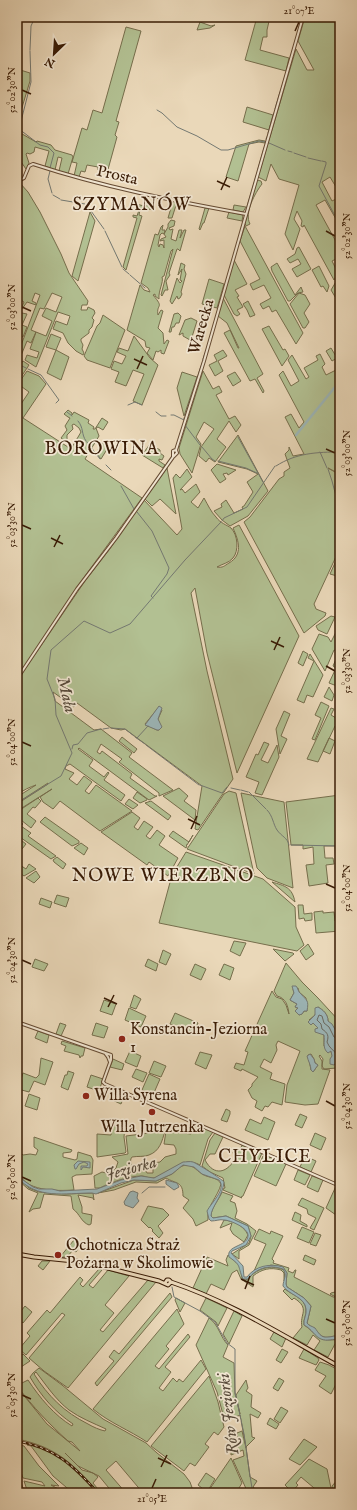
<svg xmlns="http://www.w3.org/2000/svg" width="357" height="1510" font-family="'IM FELL English',serif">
  <rect width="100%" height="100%" fill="#ead8b9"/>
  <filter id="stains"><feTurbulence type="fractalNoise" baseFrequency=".005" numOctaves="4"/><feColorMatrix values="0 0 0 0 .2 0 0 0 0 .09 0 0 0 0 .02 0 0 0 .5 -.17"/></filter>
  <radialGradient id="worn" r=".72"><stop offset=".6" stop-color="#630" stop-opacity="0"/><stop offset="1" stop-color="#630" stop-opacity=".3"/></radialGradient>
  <path fill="#b2c092" stroke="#766e4c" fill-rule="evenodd" d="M 257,17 L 270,17 L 267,30 L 267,37 L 263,37 L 260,50 L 289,58 L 286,71 L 245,60 Z
    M 305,17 L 338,17 L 340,24 L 336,27 L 340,34 L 340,159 L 339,159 L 340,162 L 340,185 L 336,187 L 330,177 L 322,182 L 332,201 L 340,197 L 340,226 L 325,200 L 316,205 L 340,249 L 340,266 L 336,259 L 332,261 L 336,269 L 340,269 L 334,280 L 304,225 L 303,227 L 301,226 L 302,221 L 297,211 L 294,219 L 300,229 L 293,250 L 285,234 L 299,185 L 279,179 L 271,164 L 266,181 L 258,177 L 296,49 L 307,70 L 314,70 L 298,41 Z
    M 200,22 L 211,26 L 215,25 L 210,28 L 197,30 Z
    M 126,27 L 141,31 L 116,121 L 119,122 L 115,135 L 117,137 L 107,173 L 101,172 L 101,170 L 98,170 L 98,167 L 87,165 L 85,172 L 81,171 L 79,177 L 74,176 L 77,163 L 72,162 L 82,128 L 87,130 L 93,110 L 102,113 Z
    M 17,69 L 30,73 L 30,81 L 17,124 Z
    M 247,107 L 273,115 L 269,130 L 243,122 Z
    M 17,131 L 36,142 L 37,141 L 51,145 L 55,150 L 72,155 L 73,157 L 68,174 L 59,171 L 62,158 L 58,157 L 55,170 L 45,166 L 49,151 L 35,147 L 34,152 L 30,154 L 27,153 L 26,154 L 29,163 L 27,169 L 26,169 L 17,156 Z
    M 259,140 L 265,141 L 265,143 L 259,142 L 249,144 L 238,181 L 226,177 L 236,146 Z
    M 257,180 L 261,181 L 262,184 C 255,193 244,213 250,224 L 246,226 L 245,223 Z
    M 19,182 L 28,192 L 40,212 L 61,254 L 69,273 L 88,301 L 87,305 L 82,305 L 81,310 L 87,310 L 88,307 L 94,310 L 95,313 L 92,318 L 94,320 L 92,327 L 89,330 L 89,333 L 81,339 L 81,341 L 83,345 L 82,349 L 84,353 L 83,355 L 76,351 L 68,343 L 63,333 L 53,329 L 56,321 L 67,325 L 70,316 L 58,312 L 36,367 L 25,360 L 27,355 L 37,358 L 39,352 L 30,349 L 36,332 L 46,336 L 52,321 L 42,316 L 46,308 L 56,312 L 62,297 L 52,293 L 44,309 L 40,308 L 31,330 L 36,332 L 31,343 L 27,341 L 20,358 L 17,356 L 40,295 L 35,293 L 32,301 L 36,303 L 36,305 L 27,302 L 22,309 L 21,309 L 24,302 L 19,299 L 17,305 L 17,183 Z
    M 173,201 L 177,202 L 172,218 L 168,218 Z
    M 136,204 L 144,206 L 145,205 L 149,205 L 150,207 L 153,208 L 153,210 L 144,208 L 143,210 L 140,210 L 139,215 L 142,216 L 126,270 L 123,267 L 137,218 L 133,217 L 133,215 L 137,216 L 140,207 L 136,206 Z
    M 234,205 L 246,207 L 243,212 L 233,210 Z
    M 205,208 L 209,208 L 204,223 L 203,223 L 200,230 L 199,229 Z
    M 90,212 L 95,221 L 78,281 L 72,276 Z
    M 229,212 L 243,215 L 242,221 L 227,218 Z
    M 171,220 L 175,221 L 174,226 L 169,228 L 170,230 L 173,229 L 171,239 L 176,241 L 179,230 L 182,230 L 180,238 L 184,230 L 186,230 L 180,251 L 178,249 L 177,249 L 169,273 L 170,275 L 166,281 L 168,290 L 165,290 L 162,296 L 161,295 L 173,249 L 171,251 L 164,276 L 162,277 C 164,282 158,291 159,299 L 155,296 L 155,294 L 153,295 C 165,309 156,303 158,315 L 161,310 L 163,311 L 158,328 L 163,333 L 164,344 L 167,340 L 169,341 L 164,354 L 161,353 L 161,350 L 158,352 L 156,351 L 153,360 L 147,353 L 150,348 L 146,347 L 145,341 L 127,330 L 140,285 L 144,290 L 150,292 L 148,288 L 141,283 L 155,234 L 158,235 L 161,227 L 163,225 L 162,230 L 165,230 L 164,234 L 162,233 L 160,235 L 158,245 L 159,247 L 160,244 L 163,245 L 164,248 L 164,240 L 160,241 L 161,239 L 166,237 L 164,234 L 168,227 L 168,224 Z
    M 245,226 L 303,333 L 296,344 L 276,310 L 272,312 L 269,306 L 263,309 L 260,304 L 271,298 L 264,285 L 253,290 L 250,284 L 260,279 L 240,241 Z
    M 299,247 L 311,269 L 297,277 L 292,269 L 301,264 L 298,259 L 290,263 L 287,259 L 295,254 L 297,248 Z
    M 234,260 L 247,284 L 235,290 L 239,296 L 237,297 L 243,307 L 237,310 L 240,314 L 237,316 L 234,314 L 224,295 Z
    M 181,263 L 185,265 L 184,269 L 186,274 L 181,292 L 182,294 L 180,298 L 178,299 L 177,296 L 172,304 L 170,301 L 177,278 L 180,283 L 182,281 L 180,280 L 182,269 L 178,275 Z
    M 277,263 L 295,295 L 301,287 L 303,292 L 298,293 L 290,301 L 288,301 L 272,271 L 271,267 Z
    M 319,266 L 329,286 L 327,292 L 323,286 L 321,287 L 312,270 Z
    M 340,275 L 340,305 L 331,290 Z
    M 209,279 L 224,284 L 217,308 L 202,304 Z
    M 299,293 L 305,295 L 310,304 L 304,313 L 309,322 L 305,328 L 303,328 L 290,304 Z
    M 223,298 L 263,374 L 257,378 L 264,391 L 263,393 L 255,379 L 250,381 L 224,333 L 230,330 L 238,348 L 239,348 L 227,323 L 218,316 Z
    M 248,301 L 255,315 L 250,317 L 247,310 L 243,304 Z
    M 17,312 L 27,314 L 22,325 L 27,327 L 23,337 L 18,335 L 17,338 Z
    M 178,313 L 181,316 L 179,323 L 176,323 L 174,327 L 172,327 L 171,332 L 169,332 L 174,314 Z
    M 103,315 L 125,330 L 110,368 L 87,360 L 84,356 L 97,326 L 100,323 Z
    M 191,318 L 197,321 L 191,340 L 190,340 L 183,336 L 183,333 L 179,335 L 185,320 Z
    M 269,326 L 283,350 L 285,349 L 289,356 L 282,366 L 262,329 Z
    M 51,334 L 61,338 L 56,350 L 46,347 Z
    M 134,336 L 150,358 L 158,365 L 142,405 L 133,401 L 144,374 L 133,370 L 126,386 L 115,382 L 119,372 L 111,369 L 114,361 L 122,364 L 126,356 L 117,352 L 119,348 L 128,351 Z
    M 331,348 L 337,358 L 332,361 L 326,351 Z
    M 56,350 L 69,357 L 61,380 L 47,373 Z
    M 223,350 L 227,356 L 218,361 L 223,371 L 215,376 L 209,365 L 217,361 L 214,355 Z
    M 320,354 L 325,364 L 322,367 L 326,375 L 336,370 L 340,376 L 340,474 L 328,468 L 340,475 L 340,548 L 314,604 L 316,609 L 326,613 L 325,616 L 304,633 L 244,522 L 250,517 L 279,479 L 284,476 L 284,472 L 290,468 L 285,454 L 289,450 L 289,447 L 293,456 L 304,454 L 285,417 L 291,414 L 299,428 L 304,422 L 279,375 L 283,371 L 291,386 L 299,381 L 288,360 L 292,355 L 306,379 L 309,377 L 304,368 L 318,360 L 316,356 Z
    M 23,361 L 29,365 L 19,380 L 17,378 L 17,369 Z
    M 27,371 L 39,376 L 46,384 L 23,418 L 71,449 L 81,432 L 79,428 L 74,424 L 72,425 L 73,429 L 67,435 L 67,439 L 65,441 L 61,438 L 67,430 L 65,426 L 70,418 L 68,417 L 64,414 L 68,410 L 72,413 L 72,415 L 74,412 L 89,420 L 88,423 L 94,427 L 93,429 L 95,429 L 102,418 L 108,422 L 103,430 L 98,427 L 96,428 L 99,436 L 85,459 L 142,498 L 82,580 L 17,678 L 17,402 L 21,404 L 29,392 L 18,384 Z
    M 203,371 L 213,389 L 219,386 L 222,392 L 216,395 L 229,419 L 235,416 L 241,425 L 236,432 L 229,421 L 217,439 L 226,447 L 215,462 L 209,458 L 206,462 L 199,456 L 201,447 L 214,429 L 204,422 L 196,437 L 201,444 L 192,473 L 180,454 L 179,448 Z
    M 182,372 L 197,377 L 184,416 L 177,388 Z
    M 235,372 L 241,381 L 233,386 L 227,376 Z
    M 238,435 L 268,491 L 248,516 L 230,526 L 222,520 L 214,511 L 222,507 L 221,504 L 226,500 L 234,513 L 243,509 L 242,507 L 244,506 L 253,492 L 247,482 L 258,474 L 247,469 L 218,462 Z
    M 103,442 L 109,446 L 101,459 L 96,453 Z
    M 150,444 L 160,450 L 160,453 L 164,456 L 162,460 L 159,459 L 159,461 L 165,465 L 163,468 L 142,455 Z
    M 217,464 L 236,470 L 228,475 L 227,473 L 223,474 L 226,479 L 220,483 L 211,470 Z
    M 167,468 L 176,514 L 160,499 L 152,506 L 145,499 Z
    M 187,469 L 192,477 L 180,490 L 182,489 L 185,493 L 196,484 L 200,492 L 191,502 L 198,508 L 204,498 C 208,505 211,512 216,517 C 220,523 227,525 231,528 C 238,535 239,551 233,558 C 229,563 222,564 217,567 C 223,568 224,566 229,563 C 243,555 239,541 233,528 L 239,525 L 299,636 L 237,773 L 207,653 L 195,588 L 191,593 L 207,671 L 233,779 L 198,830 L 195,829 L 202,786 L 125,729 L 121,730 L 111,728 L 77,703 L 74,707 L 53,692 L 55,701 L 94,730 L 101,729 L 132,753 L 129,757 L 173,790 L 159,796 L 159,793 L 119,762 L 122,759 L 101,744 L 97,752 L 100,754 L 102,751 L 132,774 L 130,778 L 155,796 L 157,796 L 149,800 L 79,748 L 78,749 L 93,760 L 89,766 L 104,777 L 108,772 L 109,773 L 104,780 L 125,795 L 121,801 L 70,764 L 66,766 L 65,769 L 74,773 L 69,779 L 77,785 L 84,776 L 92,782 L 85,791 L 89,794 L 96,785 L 132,811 L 100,831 L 60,801 L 53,809 L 43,802 L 40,797 L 52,789 L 17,811 L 17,804 L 48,784 L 48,783 L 17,803 L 17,797 L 36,785 C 30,787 23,790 17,795 L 17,681 L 85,581 L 109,550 L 144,500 L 177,535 L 182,529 L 173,478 L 176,474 L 180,478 ZM 159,707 L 162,710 L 158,719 L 160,725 L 159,730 L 157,730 L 145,724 Z
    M 339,554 L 340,570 L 337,576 L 330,574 Z
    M 331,616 L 335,617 L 327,634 L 318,630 L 316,626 Z
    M 336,632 L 338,633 L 337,635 L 340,639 L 339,652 L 340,653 L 340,682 L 337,686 L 329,683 L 336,668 L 333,666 L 339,652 L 334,650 L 325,671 L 312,649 L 319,634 L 328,637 L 331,642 Z
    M 303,651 L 308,654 L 303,666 L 298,663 Z
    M 310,654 L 323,675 L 313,697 L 307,695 L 304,703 L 297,700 L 314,661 L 308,658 Z
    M 329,687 L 334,695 L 332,701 L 324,697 Z
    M 321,702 L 329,706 L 315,740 L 312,739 L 321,718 L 315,715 Z
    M 331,708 L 334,709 L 331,715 L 336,718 L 340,711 L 340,728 L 335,726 L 318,762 L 307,759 Z
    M 284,711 L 290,714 L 281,736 L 287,739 L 280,754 L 276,729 Z
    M 122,737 L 137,749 L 134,753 L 119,741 Z
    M 329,738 L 335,741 L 330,754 L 323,751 Z
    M 264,742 L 269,744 L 261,760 L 268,763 L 277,745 L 279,757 L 262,795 L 255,793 L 259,782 L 246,777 L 256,754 L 258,755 Z
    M 179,788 L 188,796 L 184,801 L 196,810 L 195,820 L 163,796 Z
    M 229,791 L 236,793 L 254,874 L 187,849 L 224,794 Z
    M 137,792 L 147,799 L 147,800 L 140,803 L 133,798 Z
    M 241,793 L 284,802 L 293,888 L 267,878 L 257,868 Z
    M 340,795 L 340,883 L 337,883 L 335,846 L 324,846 L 325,858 L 333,858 L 334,864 L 326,865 L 328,883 L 309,886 L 306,865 L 314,864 L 313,847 L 303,849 L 303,845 L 291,845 L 286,802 Z
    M 38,798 L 41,801 L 35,808 L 33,807 L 27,814 L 36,821 L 31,828 L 21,820 L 20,821 L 23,824 L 21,826 L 31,833 L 28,836 L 56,856 L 51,859 L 17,835 L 19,830 L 17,828 L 17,812 Z
    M 129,799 L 138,805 L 133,809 L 125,804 Z
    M 151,801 L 171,816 L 168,820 L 145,803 Z
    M 132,812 L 140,818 L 134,827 L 138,830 L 144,821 L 153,827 L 146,836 L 150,839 L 157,830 L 165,836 L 159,845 L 178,858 L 168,876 L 149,862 L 147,865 L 101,832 Z
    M 45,817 L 79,841 L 79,843 L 72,846 L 40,822 Z
    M 173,831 L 189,842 L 193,835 L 187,845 L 186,845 L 187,846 L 186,848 L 169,836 Z
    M 17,837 L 26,844 L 22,849 L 17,846 Z
    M 81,843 L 88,848 L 84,855 L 74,848 Z
    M 186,852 L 263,879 L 295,907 L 296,927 L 304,945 L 297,951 L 159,923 L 172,875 Z
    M 57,857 L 66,864 L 63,869 L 54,862 L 53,860 Z
    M 17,863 L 26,869 L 29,864 L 36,869 L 24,876 L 17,871 Z
    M 36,871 L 40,877 L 34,883 L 26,878 Z
    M 272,882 C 285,886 292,887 295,902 Z
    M 57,895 L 69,898 L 66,907 L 54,903 Z
    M 41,898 L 52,902 L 50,908 L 39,904 Z
    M 298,905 L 303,905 L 304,914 L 312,913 L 312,920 L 305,921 L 304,918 L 299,919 Z
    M 323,911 L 323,913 L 334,912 L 335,921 L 340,921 L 340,931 L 316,933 L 314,912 Z
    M 234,941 L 246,943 L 240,956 L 230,951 Z
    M 308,944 L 314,954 L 306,960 L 300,951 Z
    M 273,949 L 293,953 L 294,954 L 285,961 Z
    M 163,950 L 171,954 L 166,965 L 159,962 Z
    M 35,959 L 48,964 L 44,971 L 32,967 Z
    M 148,959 L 158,964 L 156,971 L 145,966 Z
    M 286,963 L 302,982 L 318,998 L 340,1022 L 340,1038 L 335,1029 L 328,1021 C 328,1014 323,1010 318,1007 L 315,1015 L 309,1020 L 317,1026 L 319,1032 L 324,1035 L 324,1046 L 331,1052 L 336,1063 L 340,1058 L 340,1064 L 337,1068 L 324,1069 L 322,1066 L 323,1059 L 320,1055 L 319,1056 L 322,1061 L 322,1069 L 330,1070 L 318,1104 L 305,1105 L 285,1102 L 287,1085 L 300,1051 L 278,1041 L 276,1045 L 277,1050 L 271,1063 L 264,1059 L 260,1067 L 272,1073 L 270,1079 L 285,1084 L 282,1105 L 272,1102 L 268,1107 L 265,1106 L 262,1111 L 255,1107 L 257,1101 L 252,1098 L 248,1090 L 252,1086 L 252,1084 L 258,1077 L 242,1069 L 241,1071 L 234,1068 L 236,1063 L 244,1065 L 248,1052 L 245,1051 L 272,991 L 276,997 L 282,999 L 286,1005 L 289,1014 C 288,1006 286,998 277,996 L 274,991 ZM 298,988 L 299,992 L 306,998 L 307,1011 L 304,1011 L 302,1014 L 299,1015 L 296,1011 L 298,1007 L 295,1007 L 297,1004 L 290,1000 L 294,993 L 293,989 ZM 311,1054 L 314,1059 L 315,1063 L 318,1065 L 313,1072 L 311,1070 L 308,1055 Z
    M 195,964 L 206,969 L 201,980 L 190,975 Z
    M 224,964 L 234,968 L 230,980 L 219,975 Z
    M 134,995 L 141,999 L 136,1009 L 130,1007 Z
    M 104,1000 L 116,1004 L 112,1015 L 100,1011 Z
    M 129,1008 L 146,1016 L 141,1027 L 125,1020 Z
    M 175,1013 L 198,1023 L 193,1034 L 170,1024 Z
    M 60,1023 L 66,1025 L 61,1036 L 56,1034 Z
    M 96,1023 L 108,1027 L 104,1038 L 92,1035 Z
    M 38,1031 L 49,1035 L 47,1043 L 35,1038 Z
    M 62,1041 L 85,1048 L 83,1056 L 81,1056 L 80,1058 L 79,1055 L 64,1051 L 66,1046 L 61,1044 Z
    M 130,1051 L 141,1056 L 137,1067 L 125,1062 Z
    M 200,1052 L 212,1055 L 206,1069 L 195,1064 Z
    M 41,1058 L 53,1062 L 45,1085 L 34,1081 L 29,1092 L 18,1089 L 23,1073 L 36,1078 L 39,1075 Z
    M 113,1059 L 124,1064 L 122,1070 L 110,1067 Z
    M 154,1061 L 166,1066 L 161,1077 L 149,1073 Z
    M 136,1069 L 147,1073 L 143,1082 L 132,1077 Z
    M 68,1071 L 74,1073 L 68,1090 L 61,1087 L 65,1075 L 67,1075 Z
    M 149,1074 L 160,1079 L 153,1095 L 142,1090 Z
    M 91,1075 L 103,1079 L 99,1091 L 87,1087 Z
    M 114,1089 L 125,1094 L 121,1104 L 110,1099 Z
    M 29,1094 L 40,1098 L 37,1110 L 25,1106 Z
    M 226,1109 L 230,1111 L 230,1114 L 227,1122 L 221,1120 Z
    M 300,1114 L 307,1117 L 302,1128 L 295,1125 Z
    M 264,1117 L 275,1122 L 268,1140 L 245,1130 L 250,1119 L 261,1124 Z
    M 195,1124 L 213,1132 L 208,1139 L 200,1165 C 182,1155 170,1174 154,1178 C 149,1179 146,1176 142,1176 C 129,1176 111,1182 100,1188 L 95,1188 L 94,1176 L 102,1172 L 110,1174 L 116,1168 L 118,1162 L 112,1157 L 128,1154 L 126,1136 L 165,1131 C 162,1141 160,1151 149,1155 C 145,1157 137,1156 132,1157 C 130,1159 130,1164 133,1166 L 142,1167 L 142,1170 L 146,1171 L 147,1173 L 153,1173 L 153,1163 L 160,1162 L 165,1157 L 176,1154 L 176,1149 L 174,1145 L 164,1144 L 166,1131 L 191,1134 Z
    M 112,1125 L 125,1126 L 124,1137 L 126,1152 L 125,1153 L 97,1157 L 97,1134 L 111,1135 Z
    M 215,1133 L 223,1137 L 215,1154 L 210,1154 L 205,1160 C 214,1177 228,1173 236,1157 L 233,1153 L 234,1150 L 240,1150 L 242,1145 L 262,1153 L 243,1196 L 241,1197 L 242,1198 L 223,1190 L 224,1188 L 225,1188 L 223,1178 L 210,1172 L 202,1166 L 210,1140 Z
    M 315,1133 L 326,1138 L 321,1150 L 310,1145 Z
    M 34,1137 L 72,1150 L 71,1152 L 63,1153 L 63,1157 L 75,1160 L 77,1159 L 78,1152 L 91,1156 L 93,1160 L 92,1174 L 76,1175 L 72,1177 L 74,1190 C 57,1191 24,1192 18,1171 C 16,1164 17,1156 17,1149 L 23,1155 L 30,1154 L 36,1155 L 38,1150 L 34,1147 Z
    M 265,1155 L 286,1164 L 276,1186 L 254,1176 L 263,1156 Z
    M 305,1156 L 316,1161 L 311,1172 L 300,1167 Z
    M 185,1165 C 193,1165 195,1169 202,1174 C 208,1178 218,1177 221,1184 C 218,1197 206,1206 208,1220 L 196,1226 L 193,1219 L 183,1208 L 189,1200 L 183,1196 C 183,1181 176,1184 166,1178 L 157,1183 L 136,1182 L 114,1190 L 98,1193 L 134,1180 L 156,1181 L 172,1174 L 180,1167 Z
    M 298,1170 L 310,1175 L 305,1185 L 294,1180 Z
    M 312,1176 L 323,1180 L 318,1192 L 307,1187 Z
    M 17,1177 L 29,1188 L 39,1192 L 66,1194 L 93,1193 L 94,1200 L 93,1198 L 78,1195 L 82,1207 L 82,1213 L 92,1215 L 91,1224 L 89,1225 C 81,1222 80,1214 73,1209 L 71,1196 L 44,1194 L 40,1208 L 33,1209 L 29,1212 L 38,1193 L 28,1189 L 17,1179 Z
    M 336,1186 L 340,1188 L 340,1226 L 340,1224 L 336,1222 L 336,1215 L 326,1208 Z
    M 222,1192 L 233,1196 L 230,1201 L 235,1203 L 237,1211 L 235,1218 L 247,1224 L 256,1231 L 249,1245 L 239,1251 L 239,1259 L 232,1254 L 249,1243 L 251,1236 L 248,1226 L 226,1216 L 213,1218 L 211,1217 C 210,1209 219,1200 222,1192 Z
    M 302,1198 L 324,1208 L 314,1230 L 310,1228 L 316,1218 L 308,1214 L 307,1209 L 298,1205 Z
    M 148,1206 L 163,1209 L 169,1215 L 158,1226 L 163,1233 L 159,1238 L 152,1231 L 153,1230 L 150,1227 L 149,1228 L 141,1220 Z
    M 295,1212 L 301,1215 L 300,1221 L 307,1225 L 307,1227 L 292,1220 Z
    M 224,1220 C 234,1221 244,1226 248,1235 L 244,1242 L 233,1234 L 230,1229 L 232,1223 L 220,1228 Z
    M 302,1227 L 314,1232 L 309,1243 L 297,1238 Z
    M 259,1229 L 270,1234 L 271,1231 L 283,1236 L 272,1259 L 274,1261 L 273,1263 L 289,1268 L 288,1271 L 293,1273 L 295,1270 L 296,1270 L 294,1277 L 333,1297 L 336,1297 L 330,1294 L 331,1293 L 339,1291 L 340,1294 L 339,1297 L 340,1298 L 340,1337 C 334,1334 329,1339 324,1337 C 319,1336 313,1328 308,1324 L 307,1323 L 311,1306 L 304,1298 L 287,1287 L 286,1284 L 287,1273 L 283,1267 L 271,1265 L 254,1271 L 266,1244 L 254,1239 Z
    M 315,1233 L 321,1235 L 316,1246 L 310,1244 Z
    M 74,1240 L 81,1244 L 76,1252 L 73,1250 L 67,1257 L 60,1257 Z
    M 228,1255 L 240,1266 L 242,1278 L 245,1280 C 249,1279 249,1277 253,1274 C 262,1267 273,1265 284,1270 L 285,1279 L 284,1281 L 284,1273 L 281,1270 C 270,1267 262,1269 253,1276 L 253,1287 L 241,1279 L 237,1270 L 232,1273 L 224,1290 L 211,1284 L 206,1294 L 193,1288 L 207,1257 L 228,1266 L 226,1260 Z
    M 305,1255 L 316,1260 L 314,1265 L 303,1260 Z
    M 42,1261 L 50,1261 L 43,1270 L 38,1266 Z
    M 99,1269 L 102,1270 L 89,1285 L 93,1288 L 108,1270 L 129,1276 L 105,1305 L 114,1313 L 100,1330 L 103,1332 L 148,1280 L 156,1282 L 68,1388 L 44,1371 L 29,1358 L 65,1315 L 62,1313 L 26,1355 L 19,1349 L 30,1336 L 27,1333 L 47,1310 L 50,1313 L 80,1277 L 83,1280 L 80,1284 L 83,1287 Z
    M 285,1289 C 292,1295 305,1298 306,1309 C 307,1315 303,1319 304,1325 C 311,1329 315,1336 323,1339 C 328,1341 334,1339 340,1340 L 340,1344 L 335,1344 L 328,1357 L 314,1350 L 320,1341 L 313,1335 L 307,1345 L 293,1338 L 302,1327 C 299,1314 311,1309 294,1298 L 292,1300 L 283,1291 Z
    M 170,1293 L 172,1297 L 97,1386 L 95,1383 L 114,1361 L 109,1357 L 114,1350 L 119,1354 Z
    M 176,1298 L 185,1303 L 180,1312 L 175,1300 Z
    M 206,1298 L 227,1308 L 218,1326 L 216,1322 L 200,1310 Z
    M 25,1306 L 32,1312 L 23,1323 L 17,1318 L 17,1316 Z
    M 177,1309 L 184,1324 L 166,1346 L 169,1349 L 155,1366 L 159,1369 L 188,1334 L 190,1337 L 165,1367 L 171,1372 L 159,1388 L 163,1391 L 173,1378 L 177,1382 L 179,1379 L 183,1382 L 201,1360 L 206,1369 L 147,1442 C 129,1430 110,1423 93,1409 Z
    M 234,1311 L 242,1316 L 229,1344 L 223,1334 Z
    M 209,1318 C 219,1325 220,1337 228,1345 L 223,1357 L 234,1363 L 235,1394 L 240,1414 L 236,1395 L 246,1380 L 248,1388 L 246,1391 L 252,1395 L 251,1407 L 261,1413 L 258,1418 L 250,1414 L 252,1437 L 255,1438 L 246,1447 L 250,1477 L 257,1481 L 253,1487 L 260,1493 L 248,1493 L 233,1460 L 244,1456 L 243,1450 L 231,1455 L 231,1448 L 242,1443 L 241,1438 L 238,1439 L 237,1433 L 242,1431 L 246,1448 L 246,1447 L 240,1415 L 225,1422 L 217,1392 L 196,1345 Z
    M 274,1332 L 286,1338 L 282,1347 L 270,1339 Z
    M 282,1349 L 288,1352 L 281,1363 L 276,1360 Z
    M 304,1349 L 318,1358 L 319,1360 L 316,1365 L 299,1358 Z
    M 23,1354 L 30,1361 L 21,1367 L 17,1358 Z
    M 320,1362 L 329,1365 L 340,1371 L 340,1376 L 331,1394 L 319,1386 L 326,1376 L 315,1370 Z
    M 39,1368 L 62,1385 L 103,1419 L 146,1443 L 157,1453 L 184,1474 L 190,1482 L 194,1493 L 143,1493 L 116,1461 L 106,1470 L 126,1493 L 113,1493 L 99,1476 L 78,1466 L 65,1453 L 82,1470 L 93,1473 L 98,1477 L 93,1483 L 101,1493 L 99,1493 C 73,1464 57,1447 17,1439 L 17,1387 L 47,1424 L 80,1451 L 72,1442 L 68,1441 C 49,1424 33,1407 18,1387 L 18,1385 L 28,1380 C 40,1398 54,1415 72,1426 L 73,1424 C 55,1412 41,1396 30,1377 L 33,1373 ZM 36,1372 C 46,1385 56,1400 69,1410 C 80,1418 93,1423 106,1429 L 105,1431 C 100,1430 93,1427 88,1424 C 64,1412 48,1396 34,1374 Z
    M 209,1376 L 218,1402 L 224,1427 L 218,1435 L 214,1432 L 205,1444 L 209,1447 L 195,1466 L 190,1463 L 184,1471 L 151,1446 Z
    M 279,1378 L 284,1381 L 278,1391 L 273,1388 Z
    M 281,1407 L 288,1411 L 280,1423 L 274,1419 Z
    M 270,1418 L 279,1424 L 276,1429 L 267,1424 Z
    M 304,1439 L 317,1447 L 300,1465 L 289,1459 Z
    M 17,1444 L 24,1446 L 39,1466 L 59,1486 L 51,1485 L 66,1493 L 28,1493 L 24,1481 L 45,1486 L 42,1482 L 23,1478 L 17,1460 Z
    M 28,1444 C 58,1451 77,1470 97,1493 L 73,1493 L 53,1476 L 31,1446 L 27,1445 Z
    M 231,1458 L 242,1483 L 236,1493 L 207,1493 Z
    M 309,1459 L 327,1469 L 332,1493 L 320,1493 L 301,1477 L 296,1483 L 298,1485 L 292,1492 L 285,1485 Z
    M 206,1473 L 215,1479 L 207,1492 L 198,1485 Z
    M 340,1477 L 340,1486 L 333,1493 L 332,1486 Z
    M 17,1479 L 20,1480 L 25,1493 L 17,1493 Z"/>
  <path fill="#9cb7ba" stroke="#747972" d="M 159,706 L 162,708 L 158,719 L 162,727 L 159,730 L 157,730 L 145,725 Z
    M 292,986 L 296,986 C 298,988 298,992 301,994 C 307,1001 309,1000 307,1011 L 304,1011 L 302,1014 L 299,1015 L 295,1011 L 298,1008 L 295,1007 L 297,1004 L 290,1000 L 294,993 Z
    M 318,1007 C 323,1010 328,1014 328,1021 L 332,1024 L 340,1038 L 340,1058 L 334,1065 L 330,1064 L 330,1059 L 332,1056 L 331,1051 L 328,1053 C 322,1048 325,1042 324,1035 L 315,1032 L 315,1029 L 318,1028 L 313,1023 L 311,1025 L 308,1022 L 315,1015 L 315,1008 Z
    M 310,1054 L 314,1059 L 315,1063 L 318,1065 L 313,1072 L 311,1070 C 311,1065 308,1061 307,1056 Z
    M 78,1161 L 90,1162 L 90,1168 L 83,1167 L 81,1170 L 81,1166 L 87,1166 L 88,1164 L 84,1162 L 79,1164 L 76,1169 L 75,1169 L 74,1165 Z
    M 183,1162 C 186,1162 190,1161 193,1162 C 196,1163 222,1179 224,1182 C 223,1196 211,1207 211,1216 L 213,1218 L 226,1216 L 248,1226 L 251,1236 L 246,1245 L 232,1251 L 231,1253 L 243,1266 L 244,1277 L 247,1277 C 255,1266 270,1263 283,1267 L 287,1273 L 286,1284 L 287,1287 L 304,1298 L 311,1306 L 307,1323 C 309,1326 312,1326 315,1328 C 318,1332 321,1338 327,1337 C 333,1337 334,1335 340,1337 L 340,1340 C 333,1338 327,1342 321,1339 C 315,1337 312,1329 304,1325 C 303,1319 307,1315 306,1309 C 305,1297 289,1295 283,1286 C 283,1280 288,1275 283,1269 C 270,1264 256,1268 248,1279 L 243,1279 C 237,1265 242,1266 229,1257 C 226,1245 247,1247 248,1236 C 249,1228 230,1220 224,1220 C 220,1219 216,1221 211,1221 L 209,1219 L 207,1211 C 211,1203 227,1189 219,1180 L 202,1174 L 194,1167 L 183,1165 L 172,1174 L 156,1181 L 134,1180 L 121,1183 L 96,1194 L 92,1193 C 65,1193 37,1200 17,1177 L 17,1165 L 18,1173 L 23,1180 L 33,1187 L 39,1189 L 52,1189 L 60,1191 L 97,1189 L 121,1180 L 141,1176 L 154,1178 Z
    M 166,1180 L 177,1183 L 179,1187 L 174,1190 L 166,1184 Z
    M 133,1191 L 138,1193 L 137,1198 L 139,1201 L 133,1208 L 125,1205 L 124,1202 L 130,1192 Z"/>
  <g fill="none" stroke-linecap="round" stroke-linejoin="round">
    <path stroke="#6a6960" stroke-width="1" d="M 340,1039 L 334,1037 L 329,1027 L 324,1023 L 322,1016 L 319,1015 L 317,1020 L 321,1024 L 322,1029 C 328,1033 329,1036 327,1042 C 329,1048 334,1050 337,1055 L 340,1056"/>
    <path stroke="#747972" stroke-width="1" d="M 298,32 L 300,24
      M 30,50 L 31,26 L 35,17
      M 30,51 L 31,82 L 19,129 L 40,145 L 48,147 L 54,153 L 50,168
      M 292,52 L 297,35
      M 281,90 L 285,76
      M 275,109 L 280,92
      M 157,110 L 162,113 L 177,127 L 197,136 L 221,150 L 228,150 L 259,141 L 265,142
      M 268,133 L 274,113
      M 266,139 L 268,135
      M 269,143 L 285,150
      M 288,151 L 292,152
      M 294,153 L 306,157
      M 308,158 L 321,161
      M 322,161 L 326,162 L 326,164 L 319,186 L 340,225
      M 258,169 L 264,148
      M 50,171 L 48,179 L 52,193
      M 53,195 L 60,199
      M 61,200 L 85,204 L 90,210
      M 246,210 L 257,173
      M 91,211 L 104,229
      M 105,231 L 122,267
      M 123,269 L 129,274
      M 130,275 L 145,288
      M 203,359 L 205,353
      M 202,364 L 203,360
      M 20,365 L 26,368
      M 28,369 L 41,375 L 59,400 L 56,403
      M 128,405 L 135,402 L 142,405
      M 67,412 L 72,416
      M 156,412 L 161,416 L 166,416
      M 171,415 L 174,415 L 184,420 L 184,418
      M 185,416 L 201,366
      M 78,421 C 84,428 81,434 86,441
      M 185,425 L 200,445
      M 238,437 L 263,482
      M 87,442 L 100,459
      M 202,447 L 212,459 L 215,461
      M 320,452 L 327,468
      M 218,461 L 246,468 L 257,473
      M 106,465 L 111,470
      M 276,466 C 296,453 317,452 340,452
      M 328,469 L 332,481 L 337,500 L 340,503
      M 121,486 L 134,509
      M 137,512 L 152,531 L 169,568 L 167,574 L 151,596 L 153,598
      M 222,521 L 224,518 L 247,507 L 275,466
      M 111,728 L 125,729 L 134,736
      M 103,729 L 109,728
      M 135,737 L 145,744
      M 137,738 L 148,726
      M 146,745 L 199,785
      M 72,749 L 73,745 L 78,744 L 87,733 L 101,729
      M 200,785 L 222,793 L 227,787
      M 231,788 L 240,790
      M 241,790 L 248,792
      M 249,792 L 266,809
      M 17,803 L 61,776 L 72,753 L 56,715 L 55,699 L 47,679 L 51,650 L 84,621 L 110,633 L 130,624 L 185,560 L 221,522
      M 267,810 C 273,816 273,824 277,830 C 281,836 288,838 289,845
      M 291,845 L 340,846
      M 142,1193 L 149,1187 L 165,1187
      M 172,1287 L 174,1297 L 200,1311 L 215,1322 L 227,1343 L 235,1349 L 235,1392 L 244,1434 L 250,1476 L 252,1488 L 258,1493"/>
    <path stroke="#9cb7ba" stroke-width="2.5" d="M 296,435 L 340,381"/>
    <g stroke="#654a32" stroke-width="4">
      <path id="minor" d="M 17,182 L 24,178 L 29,166 L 33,164 C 103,187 174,201 246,214
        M 176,450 L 204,361 L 303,17
        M 17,679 L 77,589 L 116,538 L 173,457 L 177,453 L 176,450 L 173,451 L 173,457
        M 17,1022 L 111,1055 L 111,1060 L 103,1082 L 105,1084 L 340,1186
        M 105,1053 L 108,1057 L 110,1062"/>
    </g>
    <g stroke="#391b05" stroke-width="5">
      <path id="major" d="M 17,1254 L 34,1257 L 84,1262 L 159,1281 L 168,1285 L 171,1282
        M 165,1283 L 167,1280 L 169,1280 L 171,1282 C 231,1302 285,1337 340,1367"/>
    </g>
    <use href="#minor" stroke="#f1e6d2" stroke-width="2"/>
    <use href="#major" stroke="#ead8b9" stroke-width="3"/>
    <g stroke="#391b05" stroke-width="2.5">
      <path id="rail" d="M 17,1441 C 55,1448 73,1465 98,1493"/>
    </g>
    <use href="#rail" stroke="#f1e6d2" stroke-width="1" stroke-dasharray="3" stroke-linecap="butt"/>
  </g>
  <path fill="none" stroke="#391b05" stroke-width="1.5" d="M 295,31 L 299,22M 22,90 L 31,94M 217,181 L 230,187M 221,190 L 227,177M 326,231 L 335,236M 22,307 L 31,311M 134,359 L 147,365M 137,369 L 143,356M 326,449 L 335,453M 22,525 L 31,529M 51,538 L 63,544M 54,547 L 60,535M 271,641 L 284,647M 274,650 L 280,637M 326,666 L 335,671M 22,742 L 31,746M 188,819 L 200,825M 191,829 L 197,816M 326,884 L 335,888M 22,960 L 31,964M 104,998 L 117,1004M 108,1007 L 114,995M 326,1101 L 335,1106M 22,1177 L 31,1181M 241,1279 L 254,1285M 245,1289 L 250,1276M 326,1319 L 335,1323M 22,1395 L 31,1399M 158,1458 L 171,1464M 161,1467 L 167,1455M 152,1488 L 156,1479"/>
  <g fill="#8f2418" stroke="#f1e6d2" stroke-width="1.5">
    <circle cx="122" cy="1039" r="4"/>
    <circle cx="86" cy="1096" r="4"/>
    <circle cx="152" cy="1112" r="4"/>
    <circle cx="58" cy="1255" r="4"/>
  </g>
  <g text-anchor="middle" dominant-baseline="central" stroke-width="3.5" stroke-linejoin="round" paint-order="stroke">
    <g font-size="16" fill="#391b05" stroke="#f1e6d2">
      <text transform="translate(117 176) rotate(13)">Prosta</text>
      <text transform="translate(202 327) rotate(-74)">Warecka</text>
    </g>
    <g font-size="16" fill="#391b05" stroke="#f1e6d2" text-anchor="start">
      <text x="130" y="1030">Konstancin-Jeziorna<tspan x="130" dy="18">1</tspan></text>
      <text x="94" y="1096">Willa Syrena</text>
      <text x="152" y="1128" text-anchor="middle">Willa Jutrzenka</text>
      <text x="66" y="1246">Ochotnicza Straż<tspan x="66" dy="18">Pożarna w Skolimowie</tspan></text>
    </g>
    <g font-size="17" font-style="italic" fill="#574a3b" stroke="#f1e6d2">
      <text transform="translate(66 695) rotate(77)">Mała</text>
      <text transform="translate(131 1169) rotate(-15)">Jeziorka</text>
      <text transform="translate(229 1414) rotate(-97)">Rów Jeziorki</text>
    </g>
    <g font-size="18" letter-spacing="1" fill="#391b05" stroke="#f1e6d2">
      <text x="132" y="205">SZYMANÓW</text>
      <text x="102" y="449">BOROWINA</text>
      <text x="163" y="876">NOWE WIERZBNO</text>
      <text x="265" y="1157">CHYLICE</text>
    </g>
  </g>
  <rect width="357" height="1510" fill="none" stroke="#ead8b9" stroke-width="44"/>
  <g transform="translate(54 54) rotate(205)" stroke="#f1e6d2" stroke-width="3" paint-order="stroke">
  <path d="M0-3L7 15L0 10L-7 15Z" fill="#391b05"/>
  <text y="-6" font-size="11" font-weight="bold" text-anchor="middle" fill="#391b05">N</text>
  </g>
  <rect x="22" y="22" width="313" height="1466" fill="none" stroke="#391b05" stroke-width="1.5"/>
  <g font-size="10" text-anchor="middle" fill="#391b05">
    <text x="299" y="14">21°07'E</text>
    <text transform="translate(11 90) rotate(-90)" y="4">52°02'30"N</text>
    <text transform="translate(346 236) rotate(-90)" y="4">52°02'30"N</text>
    <text transform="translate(11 307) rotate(-90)" y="4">52°03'00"N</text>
    <text transform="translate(346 453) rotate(-90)" y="4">52°03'00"N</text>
    <text transform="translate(11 525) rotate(-90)" y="4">52°03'30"N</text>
    <text transform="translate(346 671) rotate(-90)" y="4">52°03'30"N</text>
    <text transform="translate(11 742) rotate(-90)" y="4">52°04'00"N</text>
    <text transform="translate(346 888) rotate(-90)" y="4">52°04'00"N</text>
    <text transform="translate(11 960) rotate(-90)" y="4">52°04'30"N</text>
    <text transform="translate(346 1106) rotate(-90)" y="4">52°04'30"N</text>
    <text transform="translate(11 1177) rotate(-90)" y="4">52°05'00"N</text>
    <text transform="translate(346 1323) rotate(-90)" y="4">52°05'00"N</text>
    <text transform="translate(11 1395) rotate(-90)" y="4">52°05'30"N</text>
    <text x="152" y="1502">21°05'E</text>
  </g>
  <rect width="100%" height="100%" filter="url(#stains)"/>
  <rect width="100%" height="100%" fill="url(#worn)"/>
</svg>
